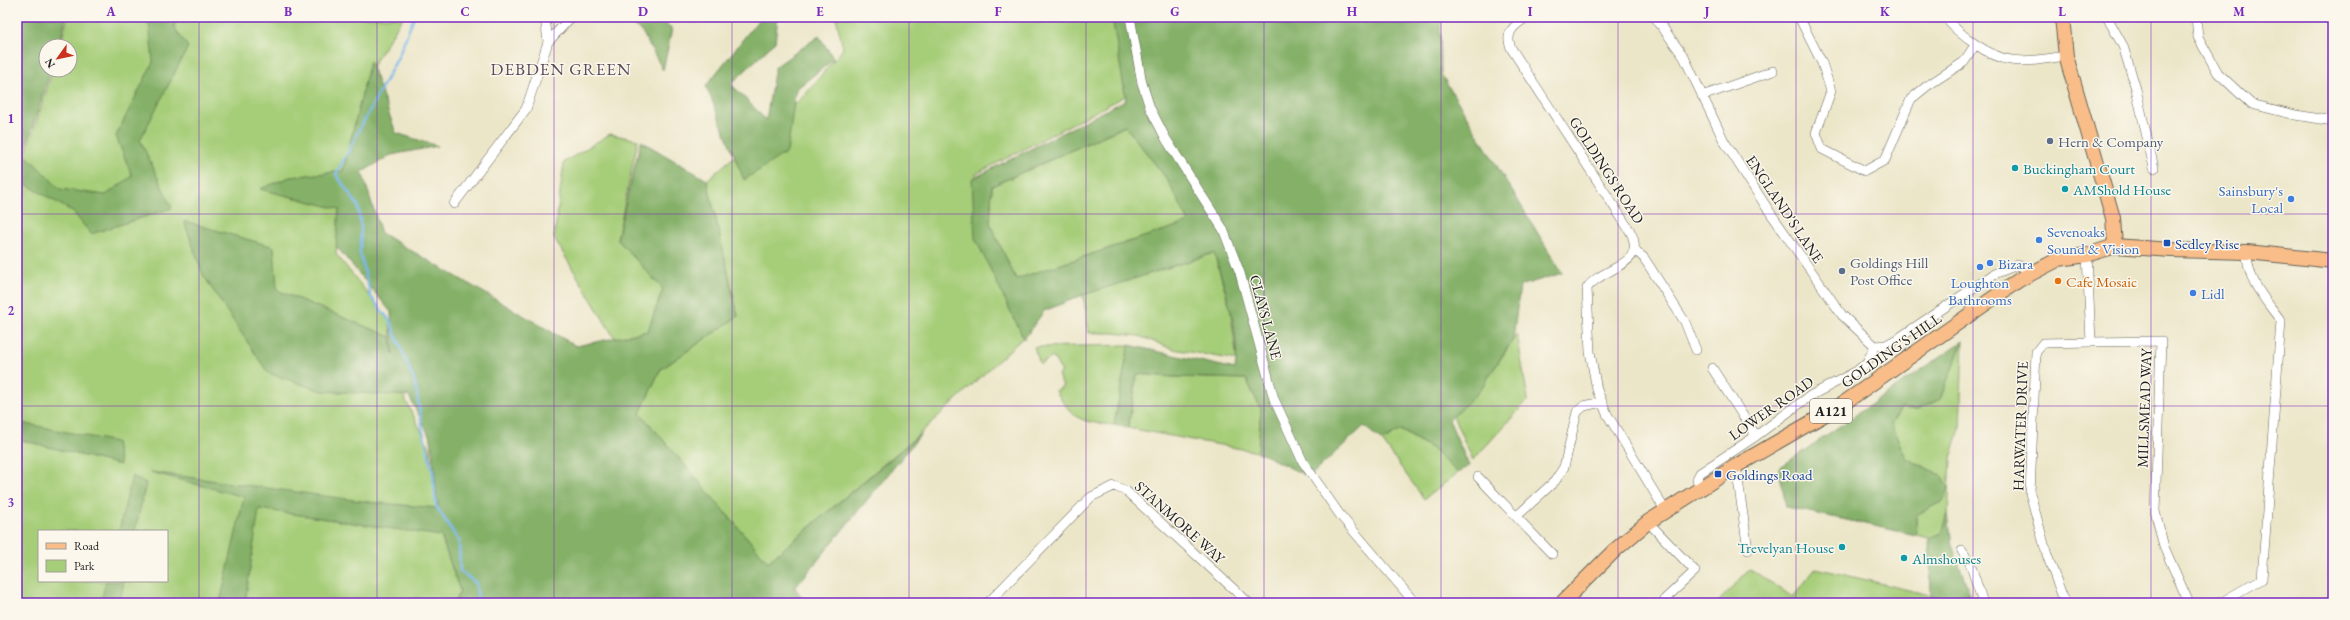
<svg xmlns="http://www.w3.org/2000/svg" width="2350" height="620" font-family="'EB Garamond',serif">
  <rect width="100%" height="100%" fill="#fbf7ec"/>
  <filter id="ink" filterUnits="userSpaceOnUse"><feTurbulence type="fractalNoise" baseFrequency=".025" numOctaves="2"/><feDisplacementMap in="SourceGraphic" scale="8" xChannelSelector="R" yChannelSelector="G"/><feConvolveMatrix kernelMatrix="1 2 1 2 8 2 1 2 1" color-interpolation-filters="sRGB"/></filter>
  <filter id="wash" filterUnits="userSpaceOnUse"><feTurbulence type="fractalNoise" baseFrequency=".012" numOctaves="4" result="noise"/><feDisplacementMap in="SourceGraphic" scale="16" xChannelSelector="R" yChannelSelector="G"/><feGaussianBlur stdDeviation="0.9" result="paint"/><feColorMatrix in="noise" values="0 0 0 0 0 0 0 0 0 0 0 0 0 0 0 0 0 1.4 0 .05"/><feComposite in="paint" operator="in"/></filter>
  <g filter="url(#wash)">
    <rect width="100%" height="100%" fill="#ece6c9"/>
    <path fill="#a6cd78" stroke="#61744a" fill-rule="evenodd" d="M 68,17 L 403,17 L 370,70 L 339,218 L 336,254 L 390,321 L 393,376 L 430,448 L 437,517 L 441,536 L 460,591 L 454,603 L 17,603 L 17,203 L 23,192 L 23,162 L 53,70 L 70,70 L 70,46 L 60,46 ZM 39,531 L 167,531 L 167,581 L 39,581 Z
      M 836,17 L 1116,17 L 1129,94 L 976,174 L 979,233 L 1027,334 L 916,437 L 768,562 L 640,413 L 660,370 L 738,316 L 707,180 L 804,96 L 843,49 Z
      M 1126,126 L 1167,179 L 1190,222 L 1016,279 L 990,224 L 992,186 Z
      M 610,134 L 638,140 L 617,239 L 663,289 L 648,331 L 615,339 L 554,238 L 564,162 Z
      M 1214,253 L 1230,307 L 1237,360 L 1173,349 L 1139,336 L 1113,333 L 1089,333 L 1083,295 Z
      M 1517,334 L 1528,400 L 1473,460 L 1452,414 L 1482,387 Z
      M 1963,341 L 1960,429 L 1951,458 L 1948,514 L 1942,533 L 1929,538 L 1916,535 L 1916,515 L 1941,502 L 1942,476 L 1906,458 L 1891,424 L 1901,408 L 1917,410 L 1940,399 Z
      M 1129,345 L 1114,425 C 1079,422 1074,420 1056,391 L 1063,386 L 1058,375 L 1062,372 L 1053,357 L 1040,364 L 1034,347 Z
      M 1137,374 L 1174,377 L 1246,379 L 1261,409 L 1258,452 L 1128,428 Z
      M 1400,430 L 1431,448 L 1458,473 L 1424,499 L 1382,441 Z
      M 1816,568 L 1963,603 L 1717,603 L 1750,569 L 1793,597 Z"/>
    <path fill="#84b068" stroke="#506642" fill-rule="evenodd" d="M 17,17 L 66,17 L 59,46 L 46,46 L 46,70 L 51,70 L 24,153 L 60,189 L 106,195 L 132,176 L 116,136 L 153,62 L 149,22 L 151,17 L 178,17 L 174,27 L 188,47 L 140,140 L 172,208 L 91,234 L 73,212 L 24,183 L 17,195 Z
      M 619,17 L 657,17 L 672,29 L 663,70 L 641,30 Z
      M 757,17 L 778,17 L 775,42 L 731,84 L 766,120 L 775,67 L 819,36 L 834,59 L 796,89 L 787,152 L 744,180 L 706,86 L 759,19 Z
      M 1112,17 L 1440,17 L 1441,74 L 1562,273 L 1520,286 L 1513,339 L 1478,393 L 1449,420 L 1469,466 L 1458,473 L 1431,448 L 1401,430 L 1382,441 L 1364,426 L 1309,477 L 1258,452 L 1261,409 L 1246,379 L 1174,377 L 1137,374 L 1128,428 L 1114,425 L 1129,345 L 1235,369 C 1241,334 1224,286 1214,253 L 1083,295 L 1044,311 L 1024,339 L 975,238 L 972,179 L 1126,100 ZM 1125,126 L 1167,179 L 1189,222 L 1016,279 L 990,224 L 992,186 Z
      M 370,61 L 396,133 L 438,146 L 391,155 L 362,172 L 381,233 L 576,346 L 648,331 L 663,289 L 617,239 L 641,141 L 707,180 L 738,316 L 660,370 L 640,413 L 768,562 L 922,433 L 795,588 L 806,603 L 454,603 L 460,591 L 441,536 L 259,509 L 245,603 L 220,603 L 244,497 L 151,472 L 368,502 L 438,508 L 431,439 L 409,396 L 322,391 L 268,373 L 203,275 L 184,221 L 274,247 L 277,290 L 391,337 L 393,355 L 391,312 L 336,246 L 339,209 L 260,189 L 290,177 L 343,171 Z
      M 1963,341 L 1940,399 L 1917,410 L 1901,408 L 1891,424 L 1906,458 L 1942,476 L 1949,488 L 1941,502 L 1916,515 L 1916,535 L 1786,507 L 1779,468 Z
      M 17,422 L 116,442 L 120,465 L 17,439 Z
      M 132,476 L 146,483 L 135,531 L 119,531 Z
      M 1948,514 L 1952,545 L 1973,603 L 1963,603 L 1931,595 L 1929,538 L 1942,533 Z
      M 106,581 L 124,581 L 120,603 L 101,603 Z"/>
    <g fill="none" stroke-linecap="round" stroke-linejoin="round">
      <path stroke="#79b7ec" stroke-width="2.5" d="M 414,17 L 398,57 L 336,174 L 358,206 L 361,229 L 360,253 L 371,297 L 390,321 L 415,383 L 423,432 L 433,473 L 436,506 L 459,541 L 460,571 L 476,583 L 478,603"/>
    </g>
  </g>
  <g filter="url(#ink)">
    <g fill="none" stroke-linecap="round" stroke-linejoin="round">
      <g stroke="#656359" stroke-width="10">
        <path id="minor" d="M 1130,17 L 1142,83 L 1150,108 L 1166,139 L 1223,229 L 1240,273 L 1274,399 L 1303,462 L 1340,515 L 1415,603
          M 1527,17 C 1515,25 1504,32 1511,48 L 1630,231 C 1649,267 1602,266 1587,288 L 1590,352 L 1597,390 L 1607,414 L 1665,510
          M 1655,17 L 1684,57 L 1724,141 L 1767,208 L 1842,315 L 1875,346
          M 1799,17 L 1822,63 L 1831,91 L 1816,133 L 1822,149 L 1865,171 L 1885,160 L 1911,99 L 1927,86 L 1964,62 L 1975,45
          M 1945,17 C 1958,34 1989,57 2011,60 C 2028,63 2049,58 2066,56
          M 2107,17 L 2123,46 L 2136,89 L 2154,168
          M 2196,17 L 2198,37 L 2218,73 L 2251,104 L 2296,115 L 2333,121
          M 548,42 L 571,17
          M 1702,96 L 1773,71
          M 454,204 L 526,109 L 548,42 L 545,17
          M 1635,250 L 1644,258 L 1685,322 L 1696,350
          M 2087,255 L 2091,342 L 2161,341 L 2155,511 L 2164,547 L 2189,603
          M 1712,368 L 1756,436
          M 1736,466 L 1748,550
          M 1478,477 L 1552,554
          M 1699,489 L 1697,479 L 1700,473 L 1756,436 L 1810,396 L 1857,371 L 1867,362 L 1875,346 L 1886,345 L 1899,338 L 1994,274 L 2017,265 L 2026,268 L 2029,274
          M 1517,516 L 1555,481 L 1564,467 L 1577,412 L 1584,406 L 1602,402
          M 1648,522 L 1695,571 L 1665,599
          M 1962,551 L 1970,563 L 1983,603
          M 988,603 L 1091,497 L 1114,486 L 1126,491 L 1249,603
          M 2065,603 L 2047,555 L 2030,493 L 2036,352 L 2043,343 L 2091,342
          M 2220,603 L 2262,579 L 2281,321 C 2265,299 2247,281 2247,252"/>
      </g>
      <g stroke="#656359" stroke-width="16">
        <path id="primary" d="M 2062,17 L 2066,56 L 2113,218 L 2115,246
          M 1562,603 L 1615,550 L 1648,522 L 1736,466 L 1841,405 L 2019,280 L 2059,259 L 2087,255 L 2115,246 L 2171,250 L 2247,252 L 2333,261"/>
      </g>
      <use href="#minor" stroke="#fff" stroke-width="9"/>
      <use href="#primary" stroke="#f8bd88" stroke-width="14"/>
    </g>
  </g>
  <path fill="none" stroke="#7b2cbf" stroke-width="1" stroke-opacity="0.55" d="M 199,17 L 199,603M 377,17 L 377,603M 554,17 L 554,603M 732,17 L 732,603M 909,17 L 909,603M 1086,17 L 1086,603M 1264,17 L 1264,603M 1441,17 L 1441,603M 1618,17 L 1618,603M 1796,17 L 1796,603M 1973,17 L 1973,603M 2151,17 L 2151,603M 17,214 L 2333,214M 17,406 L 2333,406"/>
  <g fill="#5c6f8a" stroke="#fbf7ec" stroke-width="1.5">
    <circle cx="2050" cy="141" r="4"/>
    <circle cx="1842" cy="271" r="4"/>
  </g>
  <g fill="#0f9aa8" stroke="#fbf7ec" stroke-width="1.5">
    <circle cx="2015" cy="168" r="4"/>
    <circle cx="2065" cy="189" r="4"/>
    <circle cx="1842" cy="547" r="4"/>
    <circle cx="1904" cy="558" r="4"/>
  </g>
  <g fill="#3f7fe0" stroke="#fbf7ec" stroke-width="1.5">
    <circle cx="2291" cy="199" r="4"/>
    <circle cx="2039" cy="240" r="4"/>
    <circle cx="1990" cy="263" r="4"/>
    <circle cx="1980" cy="267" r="4"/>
    <circle cx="2193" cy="293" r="4"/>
  </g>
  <g fill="#1a4fb4" stroke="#fbf7ec" stroke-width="1.5">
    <rect x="2163" y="239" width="8" height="8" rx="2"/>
    <rect x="1714" y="470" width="8" height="8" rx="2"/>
  </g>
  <circle fill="#e8710a" stroke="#fbf7ec" stroke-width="1.5" cx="2058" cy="281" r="4"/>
  <g text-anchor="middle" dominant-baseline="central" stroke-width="3" stroke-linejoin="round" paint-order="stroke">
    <rect fill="#fbf7ec" stroke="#5f5e5a" stroke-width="1" x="1810" y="399" width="42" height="24" rx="3"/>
    <g font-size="14" font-weight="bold" fill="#1c1c1c">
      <text x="1831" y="411">A121</text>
    </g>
    <g font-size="15" fill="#4e5e75" stroke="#fbf7ec" text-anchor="start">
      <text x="2058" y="141">Hern &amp; Company</text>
      <text x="1850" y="262">Goldings Hill<tspan x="1850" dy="17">Post Office</tspan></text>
    </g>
    <g font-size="15" fill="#0d838f" stroke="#fbf7ec" text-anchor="start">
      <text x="2023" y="168">Buckingham Court</text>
      <text x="2073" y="189">AMShold House</text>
      <text x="1834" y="547" text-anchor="end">Trevelyan House</text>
      <text x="1912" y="558">Almshouses</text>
    </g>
    <g font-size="15" fill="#1c1c1c" stroke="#fbf7ec">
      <text transform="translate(1607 170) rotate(57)">GOLDINGS ROAD</text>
      <text transform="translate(1785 209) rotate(56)">ENGLAND'S LANE</text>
      <text transform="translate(1266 317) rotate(75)">CLAYS LANE</text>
      <text transform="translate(1891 350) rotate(-35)">GOLDING'S HILL</text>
      <text transform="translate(1771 408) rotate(-35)">LOWER ROAD</text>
      <text transform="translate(2144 408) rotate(-88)">MILLSMEAD WAY</text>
      <text transform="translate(2020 426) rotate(-88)">HARWATER DRIVE</text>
      <text transform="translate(1180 522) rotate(42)">STANMORE WAY</text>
    </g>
    <g font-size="15" fill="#366cbe" stroke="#fbf7ec" text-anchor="start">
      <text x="2283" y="190" text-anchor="end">Sainsbury's<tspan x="2283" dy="17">Local</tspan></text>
      <text x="2047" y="231">Sevenoaks<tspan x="2047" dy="17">Sound &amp; Vision</tspan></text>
      <text x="1998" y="263">Bizara</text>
      <text x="1980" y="282" text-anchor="middle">Loughton<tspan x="1980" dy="17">Bathrooms</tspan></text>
      <text x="2201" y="293">Lidl</text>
    </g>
    <g font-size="15" fill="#164399" stroke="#fbf7ec" text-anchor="start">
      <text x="2175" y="243">Sedley Rise</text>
      <text x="1726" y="474">Goldings Road</text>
    </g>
    <g font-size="15" fill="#c56008" stroke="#fbf7ec" text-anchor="start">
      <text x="2066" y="281">Cafe Mosaic</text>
    </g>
    <g font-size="17" letter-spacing="1" fill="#584b5a" stroke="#fbf7ec">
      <text x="561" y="69">DEBDEN GREEN</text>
    </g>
  </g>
  <rect width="2350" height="620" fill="none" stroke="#fbf7ec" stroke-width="44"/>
  <rect x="38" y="530" width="130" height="52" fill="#fbf7ec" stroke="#a29f99"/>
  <rect x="46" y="543" width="20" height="6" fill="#f8bd88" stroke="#a29f99"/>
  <text x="74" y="550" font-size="12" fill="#1c1c1c">Road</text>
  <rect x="46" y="560" width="20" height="12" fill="#a6cd78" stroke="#a29f99"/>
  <text x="74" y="570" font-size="12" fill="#1c1c1c">Park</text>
  <g transform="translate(58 58) rotate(237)"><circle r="19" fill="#fbf7ec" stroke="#a29f99"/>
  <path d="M0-3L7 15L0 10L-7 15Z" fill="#c8321e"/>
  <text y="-6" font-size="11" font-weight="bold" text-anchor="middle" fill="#1c1c1c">N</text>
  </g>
  <rect x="22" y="22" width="2306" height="576" fill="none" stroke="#7b2cbf" stroke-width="1.5"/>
  <g font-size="13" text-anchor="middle" font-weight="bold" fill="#7b2cbf">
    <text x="111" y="16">A</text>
    <text x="288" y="16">B</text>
    <text x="465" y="16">C</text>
    <text x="643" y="16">D</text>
    <text x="820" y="16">E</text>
    <text x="998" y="16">F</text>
    <text x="1175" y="16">G</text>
    <text x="1352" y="16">H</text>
    <text x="1530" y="16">I</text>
    <text x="1707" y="16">J</text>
    <text x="1885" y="16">K</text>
    <text x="2062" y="16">L</text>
    <text x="2239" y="16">M</text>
    <text x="11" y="123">1</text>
    <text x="11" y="315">2</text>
    <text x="11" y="507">3</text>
  </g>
</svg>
